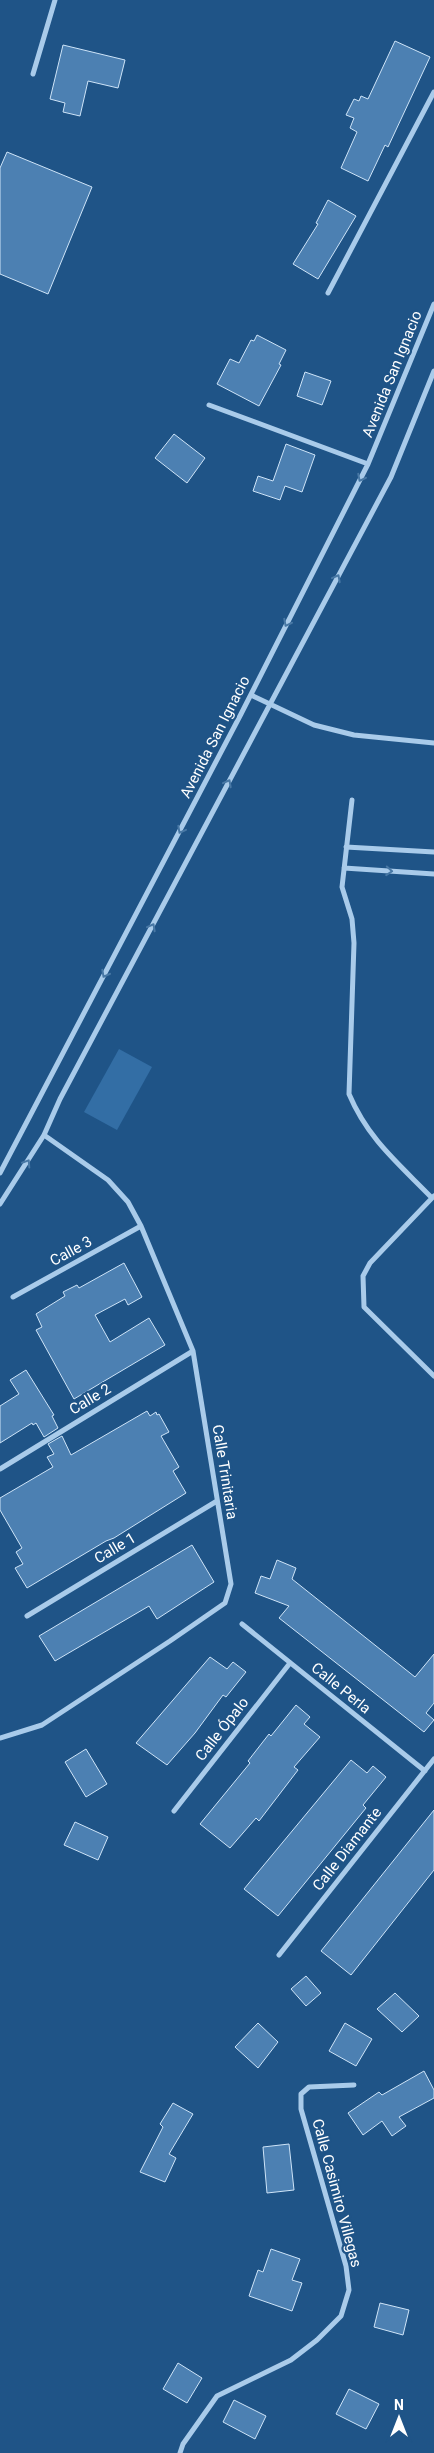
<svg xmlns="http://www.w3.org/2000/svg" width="434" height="2453" font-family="Roboto,sans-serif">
  <rect width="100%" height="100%" fill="#1f5487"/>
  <path fill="#336ea5" d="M 119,1049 L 152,1067 L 117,1130 L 84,1112 Z"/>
  <path fill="#4c80b2" stroke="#cee4f8" d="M 395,41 L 430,57 L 388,147 L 385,145 L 368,181 L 341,168 L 357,132 L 350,128 L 354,118 L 346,115 L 354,99 L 359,101 L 361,96 L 368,99 Z
    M 63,45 L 125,60 L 118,88 L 88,81 L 80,116 L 63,112 L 65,103 L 50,99 Z
    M 7,152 L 92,187 L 48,294 L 0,274 L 0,168 Z
    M 328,200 L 356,216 L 318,279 L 293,264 L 318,224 L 316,223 Z
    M 257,335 L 286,350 L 279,364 L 281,365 L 259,406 L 217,384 L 230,359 L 239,363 L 251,340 L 254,341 Z
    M 305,372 L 331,381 L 322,405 L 297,396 Z
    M 174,434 L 205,458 L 187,483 L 155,458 Z
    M 286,444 L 315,455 L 302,492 L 285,486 L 280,500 L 253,491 L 258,476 L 273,481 Z
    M 124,1263 L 142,1297 L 128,1305 L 125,1299 L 95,1315 L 110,1342 L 149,1318 L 165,1345 L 74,1399 L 36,1330 L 42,1327 L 36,1314 L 65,1296 L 63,1292 L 77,1285 L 79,1288 Z
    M 26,1370 L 54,1415 L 52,1416 L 58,1428 L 44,1437 L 36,1423 L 33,1425 L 32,1423 L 0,1443 L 0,1406 L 19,1394 L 10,1380 Z
    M 147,1411 L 150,1416 L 156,1412 L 157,1415 L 159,1414 L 169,1432 L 161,1436 L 179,1467 L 173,1471 L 186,1493 L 114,1538 L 106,1541 L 27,1588 L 15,1568 L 23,1564 L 16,1552 L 22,1548 L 0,1510 L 0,1498 L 53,1467 L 47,1457 L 54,1454 L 48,1444 L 62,1436 L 71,1455 Z
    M 192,1545 L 214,1582 L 157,1619 L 149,1606 L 55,1661 L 39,1636 Z
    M 277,1560 L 296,1568 L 292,1579 L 415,1677 L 434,1654 L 434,1703 L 426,1713 L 434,1720 L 424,1732 L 279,1618 L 289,1606 L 255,1593 L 261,1576 L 270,1579 Z
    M 210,1657 L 227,1669 L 233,1662 L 246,1672 L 226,1697 L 223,1695 L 195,1733 L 167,1765 L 136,1743 Z
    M 296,1705 L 310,1717 L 304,1724 L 320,1737 L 294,1767 L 298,1770 L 259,1821 L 256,1818 L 230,1848 L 200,1824 L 250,1763 L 248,1761 L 269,1734 L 271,1736 Z
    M 86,1749 L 107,1784 L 86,1797 L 65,1762 Z
    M 351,1760 L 367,1773 L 373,1766 L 386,1777 L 363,1805 L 366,1808 L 278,1916 L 244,1889 Z
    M 434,1810 L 434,1870 L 351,1975 L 321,1951 Z
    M 75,1822 L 108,1837 L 98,1860 L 64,1845 Z
    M 306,1976 L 321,1993 L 306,2006 L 291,1989 Z
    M 395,1993 L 419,2016 L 402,2032 L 377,2009 Z
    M 258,2023 L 278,2042 L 258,2068 L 235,2047 Z
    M 345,2023 L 372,2039 L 356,2066 L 329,2051 Z
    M 424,2071 L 434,2090 L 434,2098 L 399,2117 L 406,2126 L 392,2136 L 382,2121 L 363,2135 L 348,2113 L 379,2092 L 382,2095 Z
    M 173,2103 L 193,2114 L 169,2154 L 176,2158 L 165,2182 L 140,2172 L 163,2127 L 160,2124 Z
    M 289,2144 L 294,2190 L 267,2193 L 263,2147 Z
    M 271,2249 L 300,2259 L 292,2280 L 302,2283 L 292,2311 L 249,2296 L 258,2270 L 263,2272 Z
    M 380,2303 L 409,2310 L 403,2335 L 374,2327 Z
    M 178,2363 L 202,2378 L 187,2403 L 163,2389 Z
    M 349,2389 L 379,2404 L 366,2429 L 336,2414 Z
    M 234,2400 L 266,2416 L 255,2439 L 223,2422 Z"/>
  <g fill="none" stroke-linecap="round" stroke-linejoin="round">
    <path stroke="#a9cbea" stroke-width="5" d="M 33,74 L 55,0
      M 328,293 L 434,92
      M 209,405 L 368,464
      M 251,695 L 314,725 L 354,735 L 434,743
      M 352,800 L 342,887 L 352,919 L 354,943 L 349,1094 C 368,1139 398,1163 432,1198
      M 346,847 L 434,852
      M 344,868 L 434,874
      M 0,1173 L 241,714 L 368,464 L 434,304
      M 434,1196 L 370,1263 L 363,1276 L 364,1307 L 434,1376
      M 0,1204 L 44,1135 L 60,1099 L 391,477 L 434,371
      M 13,1297 L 141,1226
      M 0,1469 L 193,1351
      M 27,1616 L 217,1501
      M 242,1624 L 425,1771
      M 0,1738 L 42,1725 L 170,1641 L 225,1603 L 231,1584 L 193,1351 L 141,1226 L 128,1202 L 108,1180 L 44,1135
      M 174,1811 L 290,1663
      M 279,1955 L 434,1759
      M 180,2453 L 183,2444 L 217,2396 L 291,2360 L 317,2340 L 341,2316 L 349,2290 L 346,2266 L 301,2109 L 301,2094 L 309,2087 L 354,2085"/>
  </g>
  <defs><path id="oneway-chevron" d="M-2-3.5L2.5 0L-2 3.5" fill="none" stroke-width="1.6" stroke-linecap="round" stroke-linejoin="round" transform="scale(1.25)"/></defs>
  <g stroke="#4878a5">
    <use href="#oneway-chevron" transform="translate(361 478) rotate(117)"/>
    <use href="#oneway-chevron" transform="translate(337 578) rotate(-62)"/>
    <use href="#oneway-chevron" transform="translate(287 623) rotate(117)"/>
    <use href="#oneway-chevron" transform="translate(228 783) rotate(-62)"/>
    <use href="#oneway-chevron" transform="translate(181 830) rotate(118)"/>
    <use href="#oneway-chevron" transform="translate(389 871) rotate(4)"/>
    <use href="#oneway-chevron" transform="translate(152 927) rotate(-62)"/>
    <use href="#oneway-chevron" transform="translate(105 974) rotate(118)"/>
    <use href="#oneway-chevron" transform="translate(27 1163) rotate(-57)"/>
  </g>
  <g text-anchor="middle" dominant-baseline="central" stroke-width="4.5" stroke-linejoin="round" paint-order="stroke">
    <g font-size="15" fill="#fff" stroke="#1f5487">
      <text transform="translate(392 374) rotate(-68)">Avenida San Ignacio</text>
      <text transform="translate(215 737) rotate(-63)">Avenida San Ignacio</text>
      <text transform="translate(71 1251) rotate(-29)">Calle 3</text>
      <text transform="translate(90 1399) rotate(-31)">Calle 2</text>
      <text transform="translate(225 1472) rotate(81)">Calle Trinitaria</text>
      <text transform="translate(115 1548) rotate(-31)">Calle 1</text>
      <text transform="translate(341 1688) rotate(39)">Calle Perla</text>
      <text transform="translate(222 1729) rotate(-52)">Calle Ópalo</text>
      <text transform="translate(347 1849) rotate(-52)">Calle Diamante</text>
      <text transform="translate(337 2193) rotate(75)">Calle Casimiro Villegas</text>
    </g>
  </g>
  <g transform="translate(399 2418)" stroke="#1f5487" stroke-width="4" paint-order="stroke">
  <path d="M0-4L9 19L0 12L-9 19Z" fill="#ffffff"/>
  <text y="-8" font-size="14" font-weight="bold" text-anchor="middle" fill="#ffffff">N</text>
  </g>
</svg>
